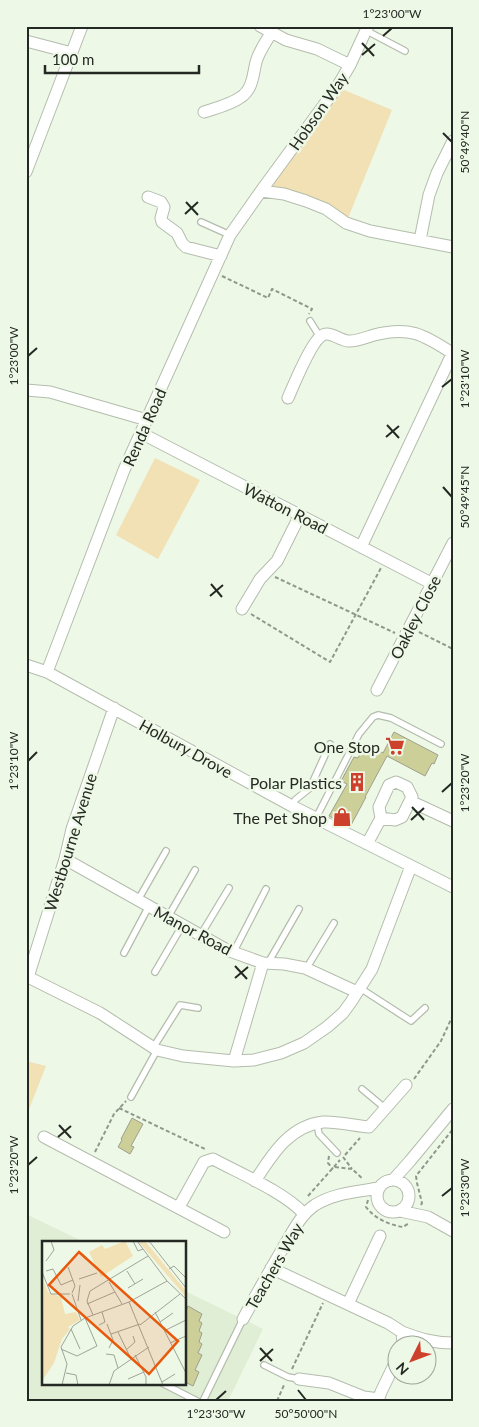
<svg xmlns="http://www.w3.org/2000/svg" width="479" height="1427" font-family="Lato,sans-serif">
  <rect width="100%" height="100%" fill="#eef8e7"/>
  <path fill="#e0eed6" d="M 26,1214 L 84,1242 L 44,1242 L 44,1383 L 185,1383 L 185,1291 L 263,1329 L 228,1401 L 26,1401 Z"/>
  <path fill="#f1e1b4" d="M 337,87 L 392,110 L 346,223 L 326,209 L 261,191 Z
    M 155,458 L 200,480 L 158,559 L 116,535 Z
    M 26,1061 L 46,1066 L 26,1117 Z"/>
  <path fill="#ccd098" stroke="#9e9f8e" d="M 394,732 L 438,755 L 434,764 L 432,763 L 425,776 L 387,756 L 365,797 L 366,797 L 350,827 L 329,816 L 347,784 L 341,781 L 354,757 L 358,758 L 366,743 L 383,753 Z
    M 132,1118 L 143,1124 L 131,1146 L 134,1147 L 130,1154 L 118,1147 L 122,1140 L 121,1139 Z
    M 188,1306 L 202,1314 L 199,1321 L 202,1323 L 199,1331 L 202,1333 L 199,1342 L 202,1344 L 198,1353 L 202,1355 L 195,1370 L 199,1372 L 193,1386 L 185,1382 L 185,1313 Z"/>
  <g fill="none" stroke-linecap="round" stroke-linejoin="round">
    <g stroke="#b4bdad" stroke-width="8">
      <path id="service" d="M 367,31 L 405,51
        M 201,222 L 230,235
        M 310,321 L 320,337
        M 292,806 L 295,800 L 310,788 L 330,744
        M 316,818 L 359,734 L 373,717 L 378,715 L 391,718 L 441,744
        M 138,900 L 166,851
        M 168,917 L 195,870
        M 200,936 L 229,888
        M 124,953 L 149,906
        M 233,953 L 266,889
        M 268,963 L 299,909
        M 306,969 L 334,923
        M 155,972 L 182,926
        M 360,988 L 411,1021 L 425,1008
        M 153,1048 L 180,1005 L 198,1008
        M 362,1089 L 386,1109
        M 131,1097 L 157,1050
        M 317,1124 L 319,1134 L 337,1153
        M 264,1365 L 288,1377 L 299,1379
        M 162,1383 L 197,1401
        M 203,1401 L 243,1319"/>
    </g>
    <g stroke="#b4bdad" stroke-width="13">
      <path id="minor" d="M 260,26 L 286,40 L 317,49 L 350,65
        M 26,41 L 72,53
        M 204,112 C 216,108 230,105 241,97 C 253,89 253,74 256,62 C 259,51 266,42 271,33
        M 26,172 L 82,26
        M 261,191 L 284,194 L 306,201 L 326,209 L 346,223 L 370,231 L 453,247
        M 148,197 L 161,202 L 164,207 L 161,218 L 162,222 L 177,233 L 182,243 L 186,247 L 221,256
        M 420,240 L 429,195 L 437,173 L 453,141
        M 26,390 L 50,392 L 147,420
        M 288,398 C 294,384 310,345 320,337 C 329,329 338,340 348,341 C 355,342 367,337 374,335 C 409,326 423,334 452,353
        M 141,433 L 431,583
        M 361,547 L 453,352
        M 242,609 L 260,579 L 277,561 L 300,515
        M 26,665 L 47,672 L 292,806 L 453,887
        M 47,672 L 124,470 L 230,235 L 261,191 L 337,87 L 350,65 L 368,26
        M 377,690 L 453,543
        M 410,801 L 453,821
        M 367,844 L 381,818 L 379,807 L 389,785 L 396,782 L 407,787 L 412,797 L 402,817 L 395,820 L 381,818
        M 65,859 L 227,950 L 263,963 L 284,964 L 305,968 L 357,992
        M 26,976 L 100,1013 L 157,1050 L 183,1056 L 234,1061 L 254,1060 L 281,1053 L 304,1043 L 327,1027 L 343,1013 L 351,1002 L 372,969 L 411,866
        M 28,977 L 65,859 L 72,829 L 114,708
        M 234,1061 L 263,963
        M 44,1137 L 224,1232
        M377 1196a16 16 0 1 1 32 0a16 16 0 1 1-32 0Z
        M 393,1180 L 410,1161 L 453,1109
        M 255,1181 C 272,1155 289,1126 323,1122 C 335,1121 356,1126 369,1127 L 406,1085
        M 179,1207 L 204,1162 L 213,1159 C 239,1173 286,1193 304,1214
        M 400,1211 L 428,1217 L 453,1231
        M 271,1268 L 388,1323 L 402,1332 L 403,1344
        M 348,1304 L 380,1236
        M 243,1319 C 256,1295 269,1272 283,1248 C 292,1233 300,1215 315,1205 C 334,1193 357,1192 378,1188
        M 402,1332 C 421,1339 433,1343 453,1343
        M 299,1379 L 329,1383 L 364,1397 L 379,1399
        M 378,1401 L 381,1392 L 396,1361"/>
    </g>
    <path stroke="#90988c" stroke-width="2" stroke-dasharray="4 2.5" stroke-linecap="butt" d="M 222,276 L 268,298 L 272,289 L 312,309 L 309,314
      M 275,577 L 395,633
      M 251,614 L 330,662 L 381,568
      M 419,632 L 453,649
      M 414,1079 L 441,1041 L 453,1015
      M 119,1108 L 207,1150
      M 95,1152 L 114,1114 L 126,1101
      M 345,1155 L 360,1138
      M 329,1156 L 328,1163 L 333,1169
      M 343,1157 L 352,1169
      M 335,1167 L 352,1169 L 363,1179
      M 308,1196 L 340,1160
      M 368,1200 L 366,1207 C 375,1219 390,1225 403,1227 L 409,1223
      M 421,1205 L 422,1203 L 417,1183 L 416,1176 L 453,1129
      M 292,1369 L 323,1303
      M 277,1401 L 284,1385"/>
    <use href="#service" stroke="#fff" stroke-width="5.5"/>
    <use href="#minor" stroke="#fff" stroke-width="11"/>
  </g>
  <path fill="none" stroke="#252923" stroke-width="2" d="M 383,36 L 392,28M 362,43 L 374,56M 362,55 L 375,44M 443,133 L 452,142M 186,202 L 198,215M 185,214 L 198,202M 28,356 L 37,348M 442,387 L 452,379M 387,425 L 399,438M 386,437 L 399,426M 443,487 L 452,497M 211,584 L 222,597M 210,596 L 223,585M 28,761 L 37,752M 442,792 L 452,783M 412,807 L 424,820M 411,820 L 424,808M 235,966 L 247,979M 235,978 L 248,967M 59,1125 L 71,1138M 58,1137 L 71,1126M 28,1165 L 37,1157M 442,1196 L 452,1188M 260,1348 L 272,1361M 260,1361 L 273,1349M 298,1390 L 306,1400M 216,1400 L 226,1391"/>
  <defs>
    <g id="supermarket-bare" transform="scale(1.5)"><path d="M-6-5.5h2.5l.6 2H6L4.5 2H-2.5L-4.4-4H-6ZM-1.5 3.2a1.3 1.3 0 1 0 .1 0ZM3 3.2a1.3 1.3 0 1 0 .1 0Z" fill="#cc402c" stroke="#eef8e7" stroke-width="2.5" paint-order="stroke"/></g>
    <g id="building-bare" transform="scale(1.5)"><path d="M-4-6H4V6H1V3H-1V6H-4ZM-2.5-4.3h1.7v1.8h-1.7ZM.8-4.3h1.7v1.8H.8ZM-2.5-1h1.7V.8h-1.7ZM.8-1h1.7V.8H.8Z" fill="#cc402c" stroke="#eef8e7" stroke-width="2.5" paint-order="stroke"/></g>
    <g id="shop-bare" transform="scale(1.5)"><path d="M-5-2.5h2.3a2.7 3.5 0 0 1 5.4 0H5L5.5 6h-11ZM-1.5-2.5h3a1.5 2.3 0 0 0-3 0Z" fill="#cc402c" stroke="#eef8e7" stroke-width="2.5" paint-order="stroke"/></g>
  </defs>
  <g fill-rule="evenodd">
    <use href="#supermarket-bare" x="395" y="746"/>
    <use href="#building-bare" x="357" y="782"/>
    <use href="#shop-bare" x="342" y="817"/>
  </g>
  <g text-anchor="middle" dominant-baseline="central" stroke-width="5" stroke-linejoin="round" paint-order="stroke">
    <g font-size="16" fill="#252923" stroke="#eef8e7">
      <text transform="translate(318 111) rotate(-55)">Hobson Way</text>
      <text transform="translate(144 427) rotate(-66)">Renda Road</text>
      <text transform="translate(286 508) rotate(27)">Watton Road</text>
      <text transform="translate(415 617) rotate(-63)">Oakley Close</text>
      <text transform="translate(186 748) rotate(29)">Holbury Drove</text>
      <text transform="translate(70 842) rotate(-73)">Westbourne Avenue</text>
      <text transform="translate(193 930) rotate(28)">Manor Road</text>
      <text transform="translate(274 1266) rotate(-60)">Teachers Way</text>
    </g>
    <g font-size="16" fill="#252923" stroke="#eef8e7" text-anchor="end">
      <text x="380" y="746">One Stop</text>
      <text x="342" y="782">Polar Plastics</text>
      <text x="327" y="817">The Pet Shop</text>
    </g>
  </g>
  <g transform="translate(42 1241)">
    <rect width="144" height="144" fill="#eef8e7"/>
    <path d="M 83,0 L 91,15 L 59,36 L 47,11 L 60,4 L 63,8 ZM 96,0 L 103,0 L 144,50 L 144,56 ZM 2,41 L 6,51 L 19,56 L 23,73 L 34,71 L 38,79 L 26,86 L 28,88 L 20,98 L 12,122 L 0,140 Z" fill="#f1e1b4"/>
    <path fill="none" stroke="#9ea599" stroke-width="1" d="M 91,0 L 96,10 L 101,8M 95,0 L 125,40 L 144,58M 107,0 L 144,47M 4,20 L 12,9 L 9,0M 26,26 L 33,45 L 30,52M 127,28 L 132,25 L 144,37M 4,30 L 11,28 L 19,44 L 31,39M 85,30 L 93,43M 0,31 L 9,53 L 28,53M 37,38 L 55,32M 67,41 L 80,63M 86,47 L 101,38M 30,53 L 39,79M 36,60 L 38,44M 87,61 L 121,144M 45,63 L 73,51M 113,71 L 144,132M 51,74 L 45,60 L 48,50 L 106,15M 118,81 L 131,72M 65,83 L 71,99 L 67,107M 57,84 L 63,81 L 60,71M 98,84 L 138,53M 29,88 L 38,108M 122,90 L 144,79M 76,91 L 89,118M 69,93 L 98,83M 128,102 L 144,95M 19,108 L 35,115 L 55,105 L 43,77M 84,109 L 93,101 L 91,95M 64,113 L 72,114 L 76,127M 93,114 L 104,136 L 104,144M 24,132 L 34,134 L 36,144M 86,138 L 102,131M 120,141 L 133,133M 20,144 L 25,123 L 19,106 L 31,85 L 43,77 L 87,61 L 125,40M 67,144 L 72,130 L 107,106"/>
    <path fill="#e8590c" fill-opacity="0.15" stroke="#e8590c" stroke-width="2.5" d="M 37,11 L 136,100 L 107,133 L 7,44 Z"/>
    <rect width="144" height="144" fill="none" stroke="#252923" stroke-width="2.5"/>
  </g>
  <rect width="479" height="1427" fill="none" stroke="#eef8e7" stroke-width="55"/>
  <g transform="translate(412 1360) rotate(228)"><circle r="24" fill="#eef8e7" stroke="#9ea599"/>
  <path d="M0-4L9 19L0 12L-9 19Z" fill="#cc402c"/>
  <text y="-8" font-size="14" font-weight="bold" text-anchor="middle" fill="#252923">N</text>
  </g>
  <path d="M45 65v8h154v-8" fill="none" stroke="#252923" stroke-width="2.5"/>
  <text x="52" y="65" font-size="15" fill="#252923" stroke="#eef8e7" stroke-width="4" paint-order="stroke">100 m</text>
  <rect x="28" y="28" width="424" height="1372" fill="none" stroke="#252923" stroke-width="2"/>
  <g font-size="12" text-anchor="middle" fill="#252923">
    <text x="392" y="18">1°23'00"W</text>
    <text transform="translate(465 142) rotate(-90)" y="4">50°49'40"N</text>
    <text transform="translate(14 356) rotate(-90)" y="4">1°23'00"W</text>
    <text transform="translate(465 379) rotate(-90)" y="4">1°23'10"W</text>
    <text transform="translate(465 497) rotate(-90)" y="4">50°49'45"N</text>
    <text transform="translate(14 761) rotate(-90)" y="4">1°23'10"W</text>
    <text transform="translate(465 783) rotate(-90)" y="4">1°23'20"W</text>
    <text transform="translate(14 1165) rotate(-90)" y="4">1°23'20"W</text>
    <text transform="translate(465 1188) rotate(-90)" y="4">1°23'30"W</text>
    <text x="216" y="1418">1°23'30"W</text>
    <text x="306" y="1418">50°50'00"N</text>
  </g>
</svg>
